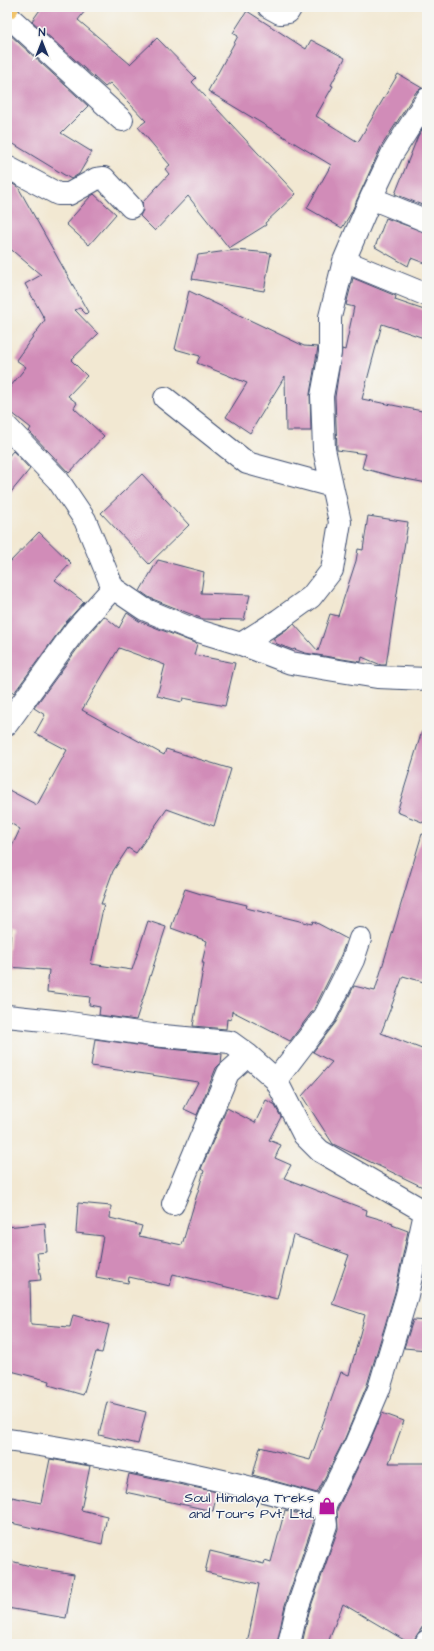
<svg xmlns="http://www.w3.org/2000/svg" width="434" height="1651" font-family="'Architects Daughter',sans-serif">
  <rect width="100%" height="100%" fill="#f6f6f2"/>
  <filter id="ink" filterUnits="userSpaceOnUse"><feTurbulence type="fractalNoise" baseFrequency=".025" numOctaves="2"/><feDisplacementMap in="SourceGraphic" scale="8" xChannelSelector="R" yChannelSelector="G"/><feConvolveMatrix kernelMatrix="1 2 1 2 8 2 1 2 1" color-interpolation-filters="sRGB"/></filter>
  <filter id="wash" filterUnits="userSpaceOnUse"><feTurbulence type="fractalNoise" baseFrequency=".012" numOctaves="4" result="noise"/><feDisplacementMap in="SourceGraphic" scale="16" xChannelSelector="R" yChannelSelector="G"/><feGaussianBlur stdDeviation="0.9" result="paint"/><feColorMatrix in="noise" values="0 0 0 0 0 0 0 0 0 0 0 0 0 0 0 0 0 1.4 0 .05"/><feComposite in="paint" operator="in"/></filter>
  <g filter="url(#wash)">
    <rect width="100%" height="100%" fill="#f2e8d2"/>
    <g id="blocks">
      <path fill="#d18cb8" d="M 42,7 L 88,7 L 78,20 L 130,64 L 157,38 L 196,78 L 192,82 L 296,194 L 265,223 L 266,225 L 229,248 L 188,196 L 155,231 L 140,216 L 143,210 L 142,203 L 169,174 L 165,169 L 170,165 L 138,127 L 146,121 L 110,83 L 105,87 L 32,21 Z
        M 247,11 L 306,49 L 311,40 L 345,58 L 331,85 L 333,86 L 316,116 L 358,142 L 398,74 L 422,88 L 416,92 L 381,147 L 351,213 L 342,228 L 307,208 L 331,165 L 208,91 L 238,36 L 233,33 Z
        M 7,32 L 88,106 L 61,133 L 92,152 L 79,174 L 71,179 L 7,140 Z
        M 427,122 L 427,207 L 395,194 L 418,136 Z
        M 7,181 L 18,187 L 88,312 L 86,314 L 80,308 L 75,310 L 98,334 L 71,360 L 87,376 L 68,396 L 77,403 L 74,408 L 104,436 L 69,473 L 29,431 L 31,428 L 7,409 L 7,391 L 26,367 L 16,360 L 45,320 L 25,284 L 41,275 L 7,246 Z
        M 94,194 L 116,214 L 89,245 L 66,224 L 90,197 Z
        M 386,218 L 427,233 L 427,264 L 411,258 L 408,266 L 375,247 Z
        M 235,250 L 271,253 L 264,291 L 192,279 L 198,255 Z
        M 353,278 L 396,296 L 395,300 L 427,311 L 427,339 L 382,324 L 362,399 L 427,412 L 427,483 L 395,477 L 362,468 L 366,454 L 337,450 L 335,397 L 342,349 L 345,350 L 354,307 L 346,305 Z
        M 189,291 L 304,346 L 318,347 L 310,394 L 311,431 L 286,431 L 285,376 L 250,433 L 226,417 L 247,383 L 197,363 L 200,356 L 175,349 Z
        M 13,451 L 30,469 L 7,497 L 7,458 Z
        M 142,474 L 189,525 L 149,564 L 101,513 Z
        M 368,516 L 408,522 L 386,665 L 381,665 L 362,657 L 361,662 L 305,653 L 294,649 L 293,650 L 277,644 L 273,639 L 294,624 L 318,651 L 330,614 L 338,616 L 356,561 L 358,549 L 363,550 Z
        M 39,532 L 71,563 L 55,580 L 84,602 L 66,622 L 14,693 L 7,687 L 7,565 Z
        M 158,560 L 204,572 L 201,593 L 250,595 L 244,620 L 203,619 L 150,598 L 140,591 Z
        M 127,613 L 139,621 L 197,644 L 194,655 L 235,663 L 225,706 L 183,698 L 182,702 L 157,696 L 165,665 L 119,648 L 82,710 L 164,755 L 166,749 L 231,769 L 214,826 L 167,809 L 136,853 L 128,848 L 113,871 L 101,904 L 104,904 L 91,964 L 132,970 L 148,921 L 166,927 L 136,1020 L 99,1015 L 100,1007 L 89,1005 L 90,997 L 47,992 L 49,970 L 8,967 L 11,928 L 7,927 L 7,857 L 20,829 L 7,821 L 7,789 L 37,805 L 67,750 L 35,733 L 45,715 L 34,708 L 86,637 L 104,616 L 119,628 Z
        M 422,731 L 427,731 L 427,824 L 397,812 Z
        M 422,834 L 427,835 L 427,983 L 403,976 L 381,1033 L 427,1051 L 427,1189 L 333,1144 L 302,1096 L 332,1062 L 313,1052 L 336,1022 L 354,986 L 375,991 Z
        M 185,889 L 201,894 L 247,905 L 246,908 L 312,924 L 313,921 L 347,939 L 341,955 L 314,1009 L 290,1041 L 232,1011 L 231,1020 L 227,1019 L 226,1029 L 193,1026 L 204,963 L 202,963 L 207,941 L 171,928 Z
        M 95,1039 L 151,1047 L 222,1054 L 221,1063 L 216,1068 L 197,1115 L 184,1109 L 198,1082 L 91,1066 Z
        M 266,1100 L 274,1104 L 281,1117 L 269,1140 L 281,1145 L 275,1158 L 291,1165 L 284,1178 L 367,1210 L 366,1215 L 393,1223 L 392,1225 L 408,1231 L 395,1292 L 367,1385 L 345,1438 L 317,1493 L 253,1475 L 260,1447 L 310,1460 L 341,1372 L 349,1375 L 365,1315 L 332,1304 L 349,1255 L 293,1235 L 277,1299 L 235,1288 L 235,1289 L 173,1274 L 170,1286 L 129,1277 L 128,1283 L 96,1277 L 103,1236 L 76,1233 L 78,1203 L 111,1206 L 110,1218 L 142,1226 L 139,1236 L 182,1245 L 204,1171 L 201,1169 L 227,1108 L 255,1123 Z
        M 45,1223 L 47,1252 L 37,1253 L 41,1280 L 30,1281 L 31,1324 L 70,1327 L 73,1315 L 109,1325 L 102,1353 L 96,1352 L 83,1395 L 49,1385 L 50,1381 L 7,1370 L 7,1227 Z
        M 413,1320 L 427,1321 L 427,1350 L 404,1348 Z
        M 107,1402 L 146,1412 L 138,1444 L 99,1435 Z
        M 382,1413 L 404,1421 L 389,1463 L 427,1463 L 427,1620 L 411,1644 L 343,1604 L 331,1634 L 328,1644 L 302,1644 L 309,1612 L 338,1529 L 337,1510 L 367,1448 Z
        M 50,1459 L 90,1466 L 81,1510 L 107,1516 L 102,1544 L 7,1522 L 12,1497 L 41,1503 Z
        M 129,1474 L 217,1492 L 213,1511 L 125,1492 Z
        M 285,1510 L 313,1518 L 313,1524 L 285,1605 L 277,1644 L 247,1644 L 259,1584 L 205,1572 L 210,1551 L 264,1564 L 265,1560 L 271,1562 Z
        M 7,1560 L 38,1568 L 74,1574 L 66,1618 L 7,1608 Z"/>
    </g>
  </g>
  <g filter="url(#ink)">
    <use href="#blocks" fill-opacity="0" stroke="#3b4b6f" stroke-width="1"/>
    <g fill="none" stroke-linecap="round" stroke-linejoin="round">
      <g stroke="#3b4b6f" stroke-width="24">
        <path id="minor" d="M 269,7 L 280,13 L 288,12 L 291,7
          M 7,15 L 122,120
          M 7,167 L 58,194 L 69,194 L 96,179 L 104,178 L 131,207
          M 371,198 L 427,221
          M 344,261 L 427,295
          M 165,398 L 247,463 L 332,486
          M 7,427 L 58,480 L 85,520 L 113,588 L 144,609 L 192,629 L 241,644 L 291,663 L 377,677 L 427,679
          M 241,644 L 279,620 L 311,597 L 332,570 L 340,522 L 324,449 L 322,396 L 330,353 L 330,317 L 344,261 L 371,198 L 392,154 L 427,99
          M 7,724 L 76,629 L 113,588
          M 7,1016 L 63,1022 L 152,1035 L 230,1042 L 248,1055 L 276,1080 L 304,1135 L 320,1151 L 427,1213
          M 276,1080 L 325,1016 L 353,960 L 360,939
          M 173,1204 L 228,1073 L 248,1055
          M 7,1440 C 61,1447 115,1458 168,1469 C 221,1480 273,1492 324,1508 L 326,1525 L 297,1609 L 289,1644
          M 324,1508 L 356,1443 L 379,1389 L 407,1295 L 425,1213
          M 426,1644 L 427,1641"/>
      </g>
      <g stroke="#3b4b6f" stroke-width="24">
        <path id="major" d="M 7,8 L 8,7"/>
      </g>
      <use href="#minor" stroke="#fff" stroke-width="22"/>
      <use href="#major" stroke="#f1c36a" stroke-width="22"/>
    </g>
  </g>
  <defs>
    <g id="shop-bare" transform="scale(1.38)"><path d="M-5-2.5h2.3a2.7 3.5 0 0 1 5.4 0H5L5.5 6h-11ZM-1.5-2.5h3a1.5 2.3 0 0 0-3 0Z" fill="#b5179e" stroke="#f6f6f2" stroke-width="2.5" paint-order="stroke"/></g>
  </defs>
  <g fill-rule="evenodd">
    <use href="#shop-bare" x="327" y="1506"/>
  </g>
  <g text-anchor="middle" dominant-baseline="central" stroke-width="3.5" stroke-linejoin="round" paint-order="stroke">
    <g font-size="14" fill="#1b2f5e" stroke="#f6f6f2" text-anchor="end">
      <text x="314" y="1498">Soul Himalaya Treks<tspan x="314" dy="16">and Tours Pvt. Ltd.</tspan></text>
    </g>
  </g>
  <rect width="434" height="1651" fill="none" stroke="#f6f6f2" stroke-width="24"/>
  <g transform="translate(42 42)" stroke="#f6f6f2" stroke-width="3" paint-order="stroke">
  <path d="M0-3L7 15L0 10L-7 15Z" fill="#1b2f5e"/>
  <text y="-6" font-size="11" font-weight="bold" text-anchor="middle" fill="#1b2f5e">N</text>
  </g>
</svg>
